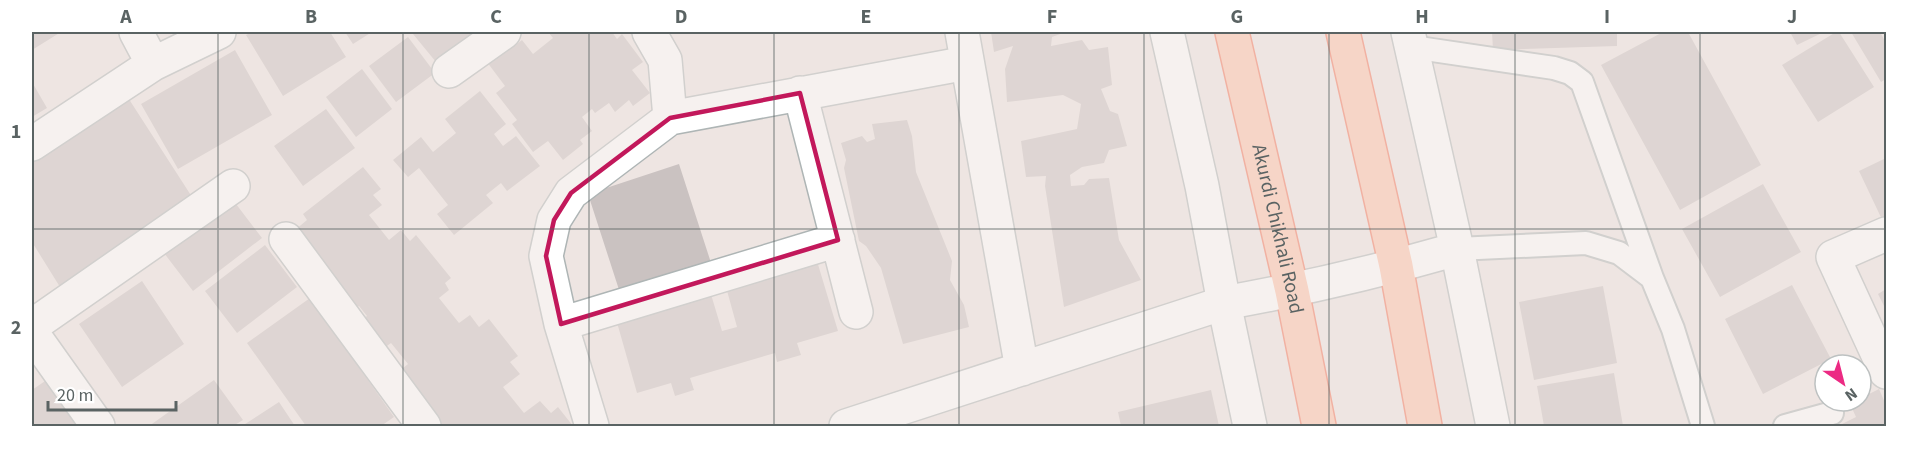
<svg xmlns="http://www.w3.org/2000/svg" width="1918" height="458" font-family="'Source Sans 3',sans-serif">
  <rect width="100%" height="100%" fill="#eee5e2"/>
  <path fill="#cac2c1" d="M 32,32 L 61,32 L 32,50 Z
    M 252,32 L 330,32 L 346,57 L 283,96 L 246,35 Z
    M 345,32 L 372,32 L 353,44 Z
    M 417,32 L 475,32 L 436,62 L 413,34 Z
    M 548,32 L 612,32 L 617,39 L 622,34 L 643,62 L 632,70 L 650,93 L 633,106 L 629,100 L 615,112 L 609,103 L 595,113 L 592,109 L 582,117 L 592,131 L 580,140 L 583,144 L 563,160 L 548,141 L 533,152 L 512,124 L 517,120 L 496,93 L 505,86 L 481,54 L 505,36 L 513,47 L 522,40 L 533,54 L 553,38 Z
    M 991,32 L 1066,32 L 1052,37 L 1051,46 L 1082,40 L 1089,50 L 1108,47 L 1112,85 L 1101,89 L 1110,111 L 1118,114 L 1127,146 L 1109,150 L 1104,163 L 1082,167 L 1070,175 L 1071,186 L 1084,185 L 1089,179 L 1109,178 L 1119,240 L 1141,280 L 1064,307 L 1045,186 L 1046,176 L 1026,177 L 1021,141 L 1077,129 L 1081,104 L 1063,95 L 1007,102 L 1005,69 L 1013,46 L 994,52 Z
    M 1492,32 L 1617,32 L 1617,46 L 1493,50 Z
    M 1663,32 L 1688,32 L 1761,165 L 1680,210 L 1601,65 Z
    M 1790,32 L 1824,32 L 1797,45 Z
    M 1836,32 L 1839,32 L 1874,87 L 1818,122 L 1782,65 Z
    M 1851,32 L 1880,32 L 1886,43 L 1886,79 L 1881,82 Z
    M 408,37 L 435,73 L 396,102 L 369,66 Z
    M 235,50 L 272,115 L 178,169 L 141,104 Z
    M 362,69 L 392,109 L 356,137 L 326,97 Z
    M 32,82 L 47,108 L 32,117 Z
    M 480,91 L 506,124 L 494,134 L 503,146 L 516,136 L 540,166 L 507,191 L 501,183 L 486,195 L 493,203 L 454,235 L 437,214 L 448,205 L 419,168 L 408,177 L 393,160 L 421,137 L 433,152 L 456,133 L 445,119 Z
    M 125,93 L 194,200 L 60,287 L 32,242 L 32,153 Z
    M 326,109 L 355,148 L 303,186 L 274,146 Z
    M 907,120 L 912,136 L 916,172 L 952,261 L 950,280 L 964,305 L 969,327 L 903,344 L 881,268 L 866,246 L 859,241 L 844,168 L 846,160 L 841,143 L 862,136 L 867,142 L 875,139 L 872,124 Z
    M 1886,158 L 1886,228 L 1859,171 Z
    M 679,164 L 713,269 L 622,299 L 588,194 Z
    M 363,167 L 381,189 L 373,195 L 382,205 L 369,215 L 389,240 L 401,230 L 410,241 L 416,235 L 451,278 L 445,283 L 449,290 L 439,298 L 459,323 L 470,315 L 479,327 L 489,319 L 518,356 L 510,362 L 520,374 L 503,387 L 524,413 L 540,401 L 551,413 L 558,407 L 573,426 L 439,426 L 397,373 L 408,364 L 391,343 L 380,351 L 358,323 L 367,316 L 359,306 L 350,313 L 289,235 L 307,220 L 303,214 Z
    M 1763,184 L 1801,252 L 1720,297 L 1682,229 Z
    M 233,200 L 262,238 L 193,291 L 164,253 Z
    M 265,245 L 297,287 L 237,333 L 205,291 Z
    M 817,261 L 838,331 L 797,343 L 801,355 L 777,362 L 775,353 L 690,378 L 694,390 L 675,396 L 671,383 L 637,393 L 616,319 L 710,291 L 722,331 L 737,327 L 726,287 Z
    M 142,281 L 184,344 L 122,387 L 79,324 Z
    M 1792,285 L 1831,359 L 1763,394 L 1725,319 Z
    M 1603,286 L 1617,363 L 1534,380 L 1519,302 Z
    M 1886,289 L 1886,310 L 1878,294 Z
    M 310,298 L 394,417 L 381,426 L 306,426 L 247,343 Z
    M 1614,373 L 1623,426 L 1544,426 L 1537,386 Z
    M 48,379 L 79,424 L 74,426 L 32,426 L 32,390 Z
    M 214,380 L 243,420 L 233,426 L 149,426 Z
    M 1879,389 L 1886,405 L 1886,426 L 1838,426 L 1856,417 L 1850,404 L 1861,401 L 1861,398 Z
    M 1211,390 L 1219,426 L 1121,426 L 1118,412 Z
    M 279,402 L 295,426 L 242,426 Z"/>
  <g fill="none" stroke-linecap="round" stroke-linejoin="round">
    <g stroke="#aeb5b5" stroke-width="26">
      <path id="service" d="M 1412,47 L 1554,68 L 1570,73 L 1582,82 L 1652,278
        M 1457,249 L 1586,243 L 1619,253 L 1652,278 L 1673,329 L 1703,426
        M 1785,426 L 1832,413"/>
    </g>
    <g stroke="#aeb5b5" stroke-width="36">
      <path id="minor" d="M 136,32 L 153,64
        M 962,32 L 1022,369
        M 449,71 L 504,32
        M 800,93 L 856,312
        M 670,118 L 967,63
        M 32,144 L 153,64 L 219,32
        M 1886,234 L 1833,257 L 1886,372
        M 286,239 L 424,426
        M 561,324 L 838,240
        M 32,326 L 233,186
        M 32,333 L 98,426
        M 592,426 L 561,324 L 546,256 L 554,220 L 571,193 L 670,118 L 665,60 L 649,32
        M 846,426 L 1224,303 L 1250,426"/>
    </g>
    <g stroke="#aeb5b5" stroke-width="36">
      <path id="tertiary" d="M 1167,32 L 1202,186 L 1224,303 C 1303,289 1380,271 1457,249
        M 1408,32 L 1457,249 L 1493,426"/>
    </g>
    <g stroke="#f47255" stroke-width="36">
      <g id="primary">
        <path id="s1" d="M 1232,32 L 1292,291 L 1319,426"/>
        <path d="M 1343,32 L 1396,266 L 1425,426"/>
      </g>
    </g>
    <use href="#service" stroke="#fff" stroke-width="22"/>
    <use href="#minor" stroke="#fff" stroke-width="33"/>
    <use href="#tertiary" stroke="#fff" stroke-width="33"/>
    <use href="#primary" stroke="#ffc0a6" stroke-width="33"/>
  </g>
  <path d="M0 0H1918V458H0ZM 800,93 L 838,240 L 561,324 L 546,256 L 554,220 L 571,193 L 670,118 Z" fill="#eee5e2" fill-opacity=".55" fill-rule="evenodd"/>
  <path fill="none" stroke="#c2185b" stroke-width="4.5" stroke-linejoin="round" d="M 800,93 L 838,240 L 561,324 L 546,256 L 554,220 L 571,193 L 670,118 Z"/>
  <path fill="none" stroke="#5a6363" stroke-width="1.5" stroke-opacity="0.55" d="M 218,32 L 218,426M 403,32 L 403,426M 589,32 L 589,426M 774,32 L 774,426M 959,32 L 959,426M 1144,32 L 1144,426M 1329,32 L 1329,426M 1515,32 L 1515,426M 1700,32 L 1700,426M 32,229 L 1886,229"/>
  <g text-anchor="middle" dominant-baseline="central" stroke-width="6" stroke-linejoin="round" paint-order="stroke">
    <g font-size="20" fill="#5a6363" stroke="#fff">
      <text stroke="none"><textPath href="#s1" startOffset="202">Akurdi Chikhali Road</textPath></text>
    </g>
  </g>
  <rect width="1918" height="458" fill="none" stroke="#ffffff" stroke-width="66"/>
  <g transform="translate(1843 383) rotate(145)"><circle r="28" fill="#ffffff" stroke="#bdc1c1" stroke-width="1.5"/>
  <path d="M0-4.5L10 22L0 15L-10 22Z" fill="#ec2a83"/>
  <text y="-9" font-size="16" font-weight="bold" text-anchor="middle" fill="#5a6363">N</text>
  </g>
  <path d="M48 401v9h128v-9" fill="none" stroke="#5a6363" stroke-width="3"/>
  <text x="57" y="401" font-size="18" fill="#5a6363" stroke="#ffffff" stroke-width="4.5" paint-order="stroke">20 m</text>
  <rect x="33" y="33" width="1852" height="392" fill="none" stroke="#5a6363" stroke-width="2"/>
  <g font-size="20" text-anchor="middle" font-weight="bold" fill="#5a6363">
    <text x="126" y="23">A</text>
    <text x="311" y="23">B</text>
    <text x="496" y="23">C</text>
    <text x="681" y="23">D</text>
    <text x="866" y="23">E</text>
    <text x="1052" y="23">F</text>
    <text x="1237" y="23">G</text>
    <text x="1422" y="23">H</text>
    <text x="1607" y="23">I</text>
    <text x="1792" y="23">J</text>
    <text x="16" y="138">1</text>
    <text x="16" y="334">2</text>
  </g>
</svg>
